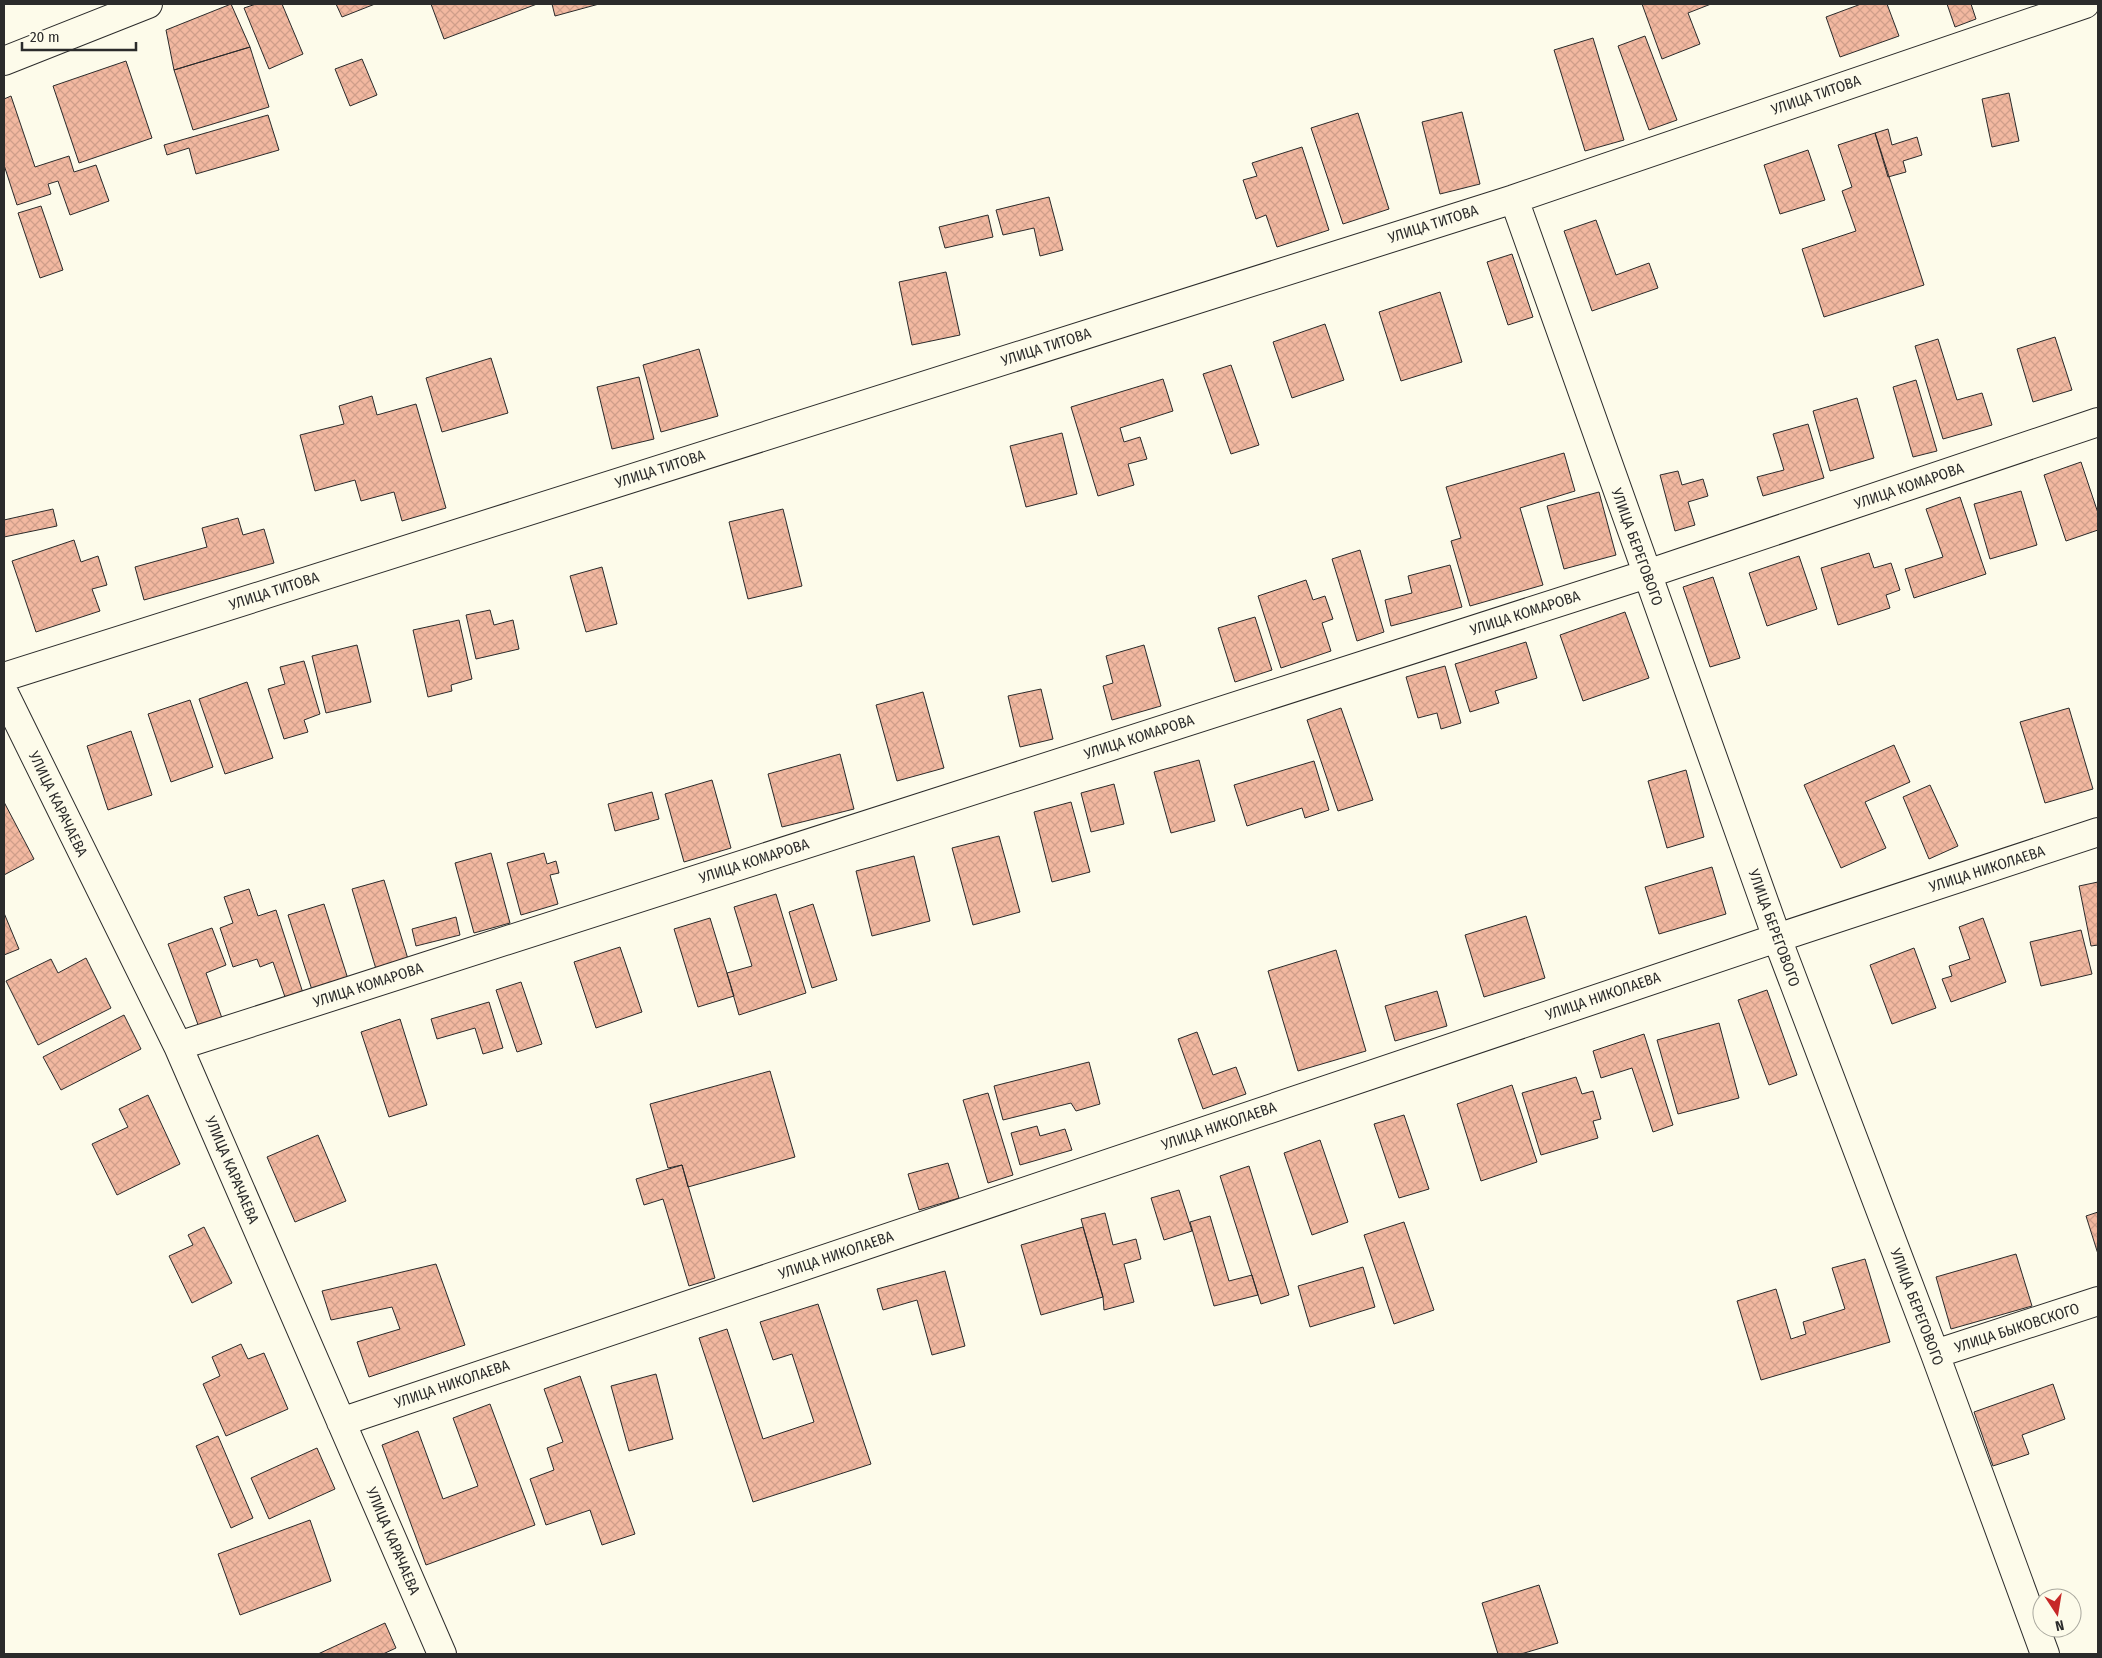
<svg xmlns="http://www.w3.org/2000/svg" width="2102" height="1658" font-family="'Fira Sans Condensed',sans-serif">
  <defs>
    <pattern id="building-cross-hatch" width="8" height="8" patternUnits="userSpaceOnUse" patternTransform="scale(1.25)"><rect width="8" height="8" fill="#f2b8a0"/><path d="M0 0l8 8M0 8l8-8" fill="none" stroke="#d09e8a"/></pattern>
  </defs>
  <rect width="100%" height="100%" fill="#fdfbea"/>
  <path fill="url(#building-cross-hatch)" stroke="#2b2b2b" d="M 231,4 L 250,47 L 174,70 L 166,30 Z
    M 256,4 L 282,4 L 303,54 L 269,69 L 244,8 Z
    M 336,4 L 375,4 L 342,17 Z
    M 431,4 L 537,4 L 444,39 Z
    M 552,4 L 599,4 L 555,16 Z
    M 1642,4 L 1711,4 L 1688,13 L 1700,44 L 1662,59 Z
    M 1861,4 L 1887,4 L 1899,36 L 1840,57 L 1826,17 Z
    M 1947,4 L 1971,4 L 1976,19 L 1955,27 Z
    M 1645,36 L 1677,120 L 1649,130 L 1618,46 Z
    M 1593,38 L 1624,140 L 1585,151 L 1554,50 Z
    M 250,47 L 269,107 L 193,130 L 174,70 Z
    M 362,59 L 377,95 L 350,106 L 335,69 Z
    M 126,61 L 152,138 L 79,163 L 53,86 Z
    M 2009,93 L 2019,141 L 1992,147 L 1982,99 Z
    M 11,96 L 35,167 L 69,156 L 74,172 L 96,165 L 109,201 L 70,215 L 58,181 L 48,184 L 51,194 L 17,205 L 4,165 L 4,99 Z
    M 1462,112 L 1480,184 L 1440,194 L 1422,122 Z
    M 1358,113 L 1389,209 L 1343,224 L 1311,128 Z
    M 268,115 L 279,150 L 196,174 L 189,148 L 167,155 L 164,145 Z
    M 1888,129 L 1892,145 L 1917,137 L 1922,155 L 1903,161 L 1906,172 L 1888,177 L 1875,133 Z
    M 1875,133 L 1924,285 L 1824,317 L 1802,249 L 1856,231 L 1842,191 L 1852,187 L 1838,145 Z
    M 1302,147 L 1329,230 L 1277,247 L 1266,215 L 1256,219 L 1243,180 L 1257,176 L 1252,163 Z
    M 1808,150 L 1825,200 L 1780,214 L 1764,165 Z
    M 1049,197 L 1063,250 L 1040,256 L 1034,228 L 1003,235 L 996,210 Z
    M 41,206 L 63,270 L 40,278 L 18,213 Z
    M 988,215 L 993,237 L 945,248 L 939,227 Z
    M 1596,220 L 1616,275 L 1649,263 L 1658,288 L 1592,311 L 1564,231 Z
    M 1512,254 L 1533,317 L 1508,325 L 1487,262 Z
    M 946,272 L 960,335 L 912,345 L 899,282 Z
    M 1440,292 L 1462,362 L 1401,381 L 1379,312 Z
    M 1325,324 L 1344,380 L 1292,398 L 1273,342 Z
    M 2055,337 L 2072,390 L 2033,402 L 2017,349 Z
    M 1938,339 L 1957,400 L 1982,393 L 1992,425 L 1943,439 L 1915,346 Z
    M 699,349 L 718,416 L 661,432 L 643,365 Z
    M 491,358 L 508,413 L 442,432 L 426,378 Z
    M 1231,365 L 1259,445 L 1231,454 L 1203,374 Z
    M 639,377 L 654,439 L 612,449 L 597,387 Z
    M 1163,379 L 1173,411 L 1120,428 L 1124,442 L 1140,437 L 1147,459 L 1128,464 L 1134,485 L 1098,496 L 1071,407 Z
    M 1916,380 L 1937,451 L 1913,457 L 1893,387 Z
    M 372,396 L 377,415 L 416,404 L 446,508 L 402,521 L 394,492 L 361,501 L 355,480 L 315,491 L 300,435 L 344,424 L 339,406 Z
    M 1857,398 L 1874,458 L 1830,471 L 1813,411 Z
    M 1808,424 L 1824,478 L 1763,496 L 1757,477 L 1784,470 L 1773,434 Z
    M 1062,433 L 1077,494 L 1026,507 L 1010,446 Z
    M 1564,453 L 1575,491 L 1520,508 L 1543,585 L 1470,606 L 1451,541 L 1461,538 L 1446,487 Z
    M 2081,462 L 2098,513 L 2098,530 L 2066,541 L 2044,475 Z
    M 1678,471 L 1682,485 L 1703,479 L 1708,496 L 1688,502 L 1695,525 L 1675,531 L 1660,475 Z
    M 2021,491 L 2037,545 L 1990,559 L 1974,504 Z
    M 1599,492 L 1616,555 L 1564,569 L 1547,506 Z
    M 1960,497 L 1986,574 L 1914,598 L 1905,569 L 1943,557 L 1926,509 Z
    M 53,509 L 57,526 L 4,537 L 4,520 Z
    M 783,509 L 802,586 L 748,599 L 729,522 Z
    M 238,518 L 243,535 L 264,529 L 274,563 L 144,600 L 135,567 L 207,547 L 202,528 Z
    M 74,540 L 81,562 L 98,556 L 107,585 L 92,589 L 100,611 L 36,632 L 12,561 Z
    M 1360,550 L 1384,632 L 1357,641 L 1332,559 Z
    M 1869,553 L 1874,568 L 1891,563 L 1900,590 L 1886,595 L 1890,608 L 1838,625 L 1821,568 Z
    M 1799,556 L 1817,609 L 1767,626 L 1749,573 Z
    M 1450,565 L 1462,607 L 1391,626 L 1385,600 L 1412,593 L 1408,576 Z
    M 602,567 L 617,624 L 586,632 L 570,576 Z
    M 1713,577 L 1740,658 L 1710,667 L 1683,587 Z
    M 1306,580 L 1313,600 L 1325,596 L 1333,619 L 1322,623 L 1331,651 L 1281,668 L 1258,596 Z
    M 490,610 L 494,625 L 513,620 L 519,649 L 476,659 L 466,615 Z
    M 1625,612 L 1649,678 L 1583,701 L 1560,635 Z
    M 1255,617 L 1272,670 L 1235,682 L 1218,628 Z
    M 459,620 L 472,679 L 451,685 L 452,691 L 428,697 L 413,630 Z
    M 1526,642 L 1537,678 L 1495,691 L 1499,703 L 1470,712 L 1455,664 Z
    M 357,645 L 371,702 L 326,713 L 312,656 Z
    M 1144,645 L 1161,706 L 1112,720 L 1103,686 L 1113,683 L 1106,656 Z
    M 304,661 L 320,714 L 304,720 L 308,732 L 284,739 L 268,689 L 285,684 L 280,667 Z
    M 1445,666 L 1461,723 L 1441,729 L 1437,713 L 1418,718 L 1406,677 Z
    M 247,682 L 273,758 L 225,774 L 199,699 Z
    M 1041,689 L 1053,739 L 1020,747 L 1008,696 Z
    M 923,692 L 944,768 L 897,781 L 876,705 Z
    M 190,700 L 213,767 L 171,782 L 148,714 Z
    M 1341,708 L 1373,800 L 1338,811 L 1307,720 Z
    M 2069,708 L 2093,789 L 2045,803 L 2020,722 Z
    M 131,731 L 152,795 L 108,810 L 87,746 Z
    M 1894,745 L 1910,782 L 1865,802 L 1886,848 L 1841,868 L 1804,785 Z
    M 840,754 L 854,809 L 782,827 L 768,774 Z
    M 1199,760 L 1215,821 L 1171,833 L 1154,772 Z
    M 1314,761 L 1329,810 L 1305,818 L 1302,808 L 1247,826 L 1234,785 Z
    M 1686,770 L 1704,837 L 1667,848 L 1648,781 Z
    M 712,780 L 731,848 L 684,862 L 665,794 Z
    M 1114,784 L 1124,824 L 1091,832 L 1081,793 Z
    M 1930,785 L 1958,846 L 1929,859 L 1903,797 Z
    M 652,792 L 659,819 L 615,831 L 608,804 Z
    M 4,802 L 34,859 L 4,875 Z
    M 1071,802 L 1090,872 L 1052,882 L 1034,812 Z
    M 999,836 L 1020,912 L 973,925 L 952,848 Z
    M 491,853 L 510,923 L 474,933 L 455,863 Z
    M 544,853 L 547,864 L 556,861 L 559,873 L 550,875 L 558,904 L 521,915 L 507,863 Z
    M 914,856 L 930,921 L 872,936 L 856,871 Z
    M 1712,867 L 1726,914 L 1659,934 L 1645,887 Z
    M 384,880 L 408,959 L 376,969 L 352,889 Z
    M 2098,882 L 2098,945 L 2091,946 L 2079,886 Z
    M 249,889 L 258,916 L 276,910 L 303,993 L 286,1000 L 273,962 L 260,967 L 257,959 L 233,967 L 220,928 L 233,923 L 224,897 Z
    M 776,894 L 806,993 L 739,1015 L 727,973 L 752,966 L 734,907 Z
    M 324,904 L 348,979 L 312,990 L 288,915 Z
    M 813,904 L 837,980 L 812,988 L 789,912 Z
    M 4,913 L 19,949 L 4,955 Z
    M 1526,916 L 1545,978 L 1484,997 L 1465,935 Z
    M 456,917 L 460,935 L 416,946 L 412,929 Z
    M 710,918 L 734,996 L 698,1007 L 674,929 Z
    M 1983,918 L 2006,982 L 1951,1002 L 1942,979 L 1952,976 L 1949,966 L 1970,959 L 1959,927 Z
    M 212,928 L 226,965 L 206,973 L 223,1021 L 200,1030 L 168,944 Z
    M 2081,930 L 2092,974 L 2041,986 L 2030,942 Z
    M 620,947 L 642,1012 L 596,1028 L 574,962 Z
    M 1914,948 L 1936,1008 L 1892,1024 L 1870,965 Z
    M 1336,950 L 1366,1051 L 1298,1071 L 1268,971 Z
    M 86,958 L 111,1008 L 38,1045 L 6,981 L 51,959 L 58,973 Z
    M 521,982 L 542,1044 L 517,1052 L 496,990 Z
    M 1767,990 L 1797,1075 L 1769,1085 L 1738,1000 Z
    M 1437,991 L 1447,1026 L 1395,1041 L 1385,1006 Z
    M 489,1002 L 503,1048 L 483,1054 L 475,1028 L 437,1039 L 431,1019 Z
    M 124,1015 L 141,1049 L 61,1090 L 43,1057 Z
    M 400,1019 L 427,1105 L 389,1117 L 361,1032 Z
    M 1719,1023 L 1739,1098 L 1678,1114 L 1657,1040 Z
    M 1197,1032 L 1213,1075 L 1236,1067 L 1246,1094 L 1203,1109 L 1178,1039 Z
    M 1644,1034 L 1673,1125 L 1653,1132 L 1632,1068 L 1601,1078 L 1593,1051 Z
    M 1089,1062 L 1100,1104 L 1076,1111 L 1071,1103 L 1003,1120 L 994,1086 Z
    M 770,1071 L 795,1157 L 688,1187 L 682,1165 L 668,1168 L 650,1104 Z
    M 1576,1077 L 1582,1094 L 1593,1091 L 1601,1119 L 1593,1121 L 1598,1138 L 1541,1155 L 1522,1093 Z
    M 1512,1085 L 1537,1162 L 1481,1181 L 1457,1104 Z
    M 988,1093 L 1013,1175 L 988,1183 L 963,1100 Z
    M 148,1095 L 180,1164 L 117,1195 L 92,1144 L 128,1127 L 119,1109 Z
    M 1404,1115 L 1429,1189 L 1399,1198 L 1374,1124 Z
    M 1037,1126 L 1040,1136 L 1065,1129 L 1072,1150 L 1020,1165 L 1011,1133 Z
    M 318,1135 L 346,1201 L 295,1222 L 267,1157 Z
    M 1320,1140 L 1348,1222 L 1312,1235 L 1284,1153 Z
    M 948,1163 L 959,1198 L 919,1210 L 908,1174 Z
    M 682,1165 L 715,1278 L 689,1286 L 663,1199 L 644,1205 L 636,1179 Z
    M 1249,1166 L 1289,1295 L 1261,1304 L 1220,1176 Z
    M 1179,1190 L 1192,1231 L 1164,1240 L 1151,1198 Z
    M 2098,1212 L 2098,1254 L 2086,1216 Z
    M 1105,1213 L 1113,1245 L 1136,1239 L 1141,1259 L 1124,1264 L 1134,1302 L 1104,1310 L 1103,1297 L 1081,1219 Z
    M 1210,1216 L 1229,1281 L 1252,1275 L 1258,1295 L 1214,1306 L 1190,1222 Z
    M 1404,1222 L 1434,1310 L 1394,1324 L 1364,1235 Z
    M 204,1227 L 232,1283 L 192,1303 L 169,1256 L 193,1245 L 188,1235 Z
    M 1083,1227 L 1103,1297 L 1041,1315 L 1021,1245 Z
    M 2016,1254 L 2032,1306 L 1951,1329 L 1936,1277 Z
    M 1865,1259 L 1890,1342 L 1761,1380 L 1737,1301 L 1776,1289 L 1791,1339 L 1806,1334 L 1803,1322 L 1845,1309 L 1832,1268 Z
    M 436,1264 L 465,1345 L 369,1377 L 357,1342 L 400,1329 L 392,1307 L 331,1320 L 322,1291 Z
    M 1363,1267 L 1375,1307 L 1310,1327 L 1298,1286 Z
    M 945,1271 L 965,1346 L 932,1355 L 917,1300 L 883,1310 L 877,1289 Z
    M 818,1304 L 871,1464 L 753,1502 L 699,1338 L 727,1329 L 763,1439 L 814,1422 L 792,1354 L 773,1360 L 760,1322 Z
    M 241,1344 L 248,1359 L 264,1353 L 288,1409 L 226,1436 L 203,1384 L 220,1376 L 212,1357 Z
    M 656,1374 L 673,1439 L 629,1451 L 611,1386 Z
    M 580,1376 L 635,1534 L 602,1545 L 590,1510 L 546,1525 L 530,1479 L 554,1470 L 547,1448 L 563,1442 L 544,1389 Z
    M 2053,1384 L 2065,1419 L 2022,1435 L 2029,1454 L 1993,1466 L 1974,1412 Z
    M 490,1404 L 535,1525 L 426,1565 L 382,1445 L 418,1431 L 443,1499 L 478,1486 L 453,1418 Z
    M 218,1436 L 253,1518 L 231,1528 L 196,1446 Z
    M 317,1448 L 335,1489 L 269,1519 L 251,1478 Z
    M 310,1520 L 331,1581 L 240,1615 L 218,1554 Z
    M 1539,1585 L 1558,1643 L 1521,1654 L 1498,1654 L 1482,1603 Z
    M 385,1623 L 396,1648 L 383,1654 L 318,1654 Z"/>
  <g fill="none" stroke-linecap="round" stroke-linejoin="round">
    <g stroke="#2b2b2b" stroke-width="30">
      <path id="minor" d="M 4,61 L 148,4
        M 1514,199 L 1777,938 L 1935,1354 L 2045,1654
        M 4,677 L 1514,199 L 2085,4
        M 4,693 L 178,1046 L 442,1654
        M 178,1046 L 1647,574 L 2098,422
        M 1935,1354 L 2098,1301
        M 341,1422 L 1777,938 L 2098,832"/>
    </g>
    <use href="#minor" stroke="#fdfbea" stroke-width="28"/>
  </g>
  <g text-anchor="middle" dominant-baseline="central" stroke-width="4" stroke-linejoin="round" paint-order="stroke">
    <g font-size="15" fill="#2b2b2b" stroke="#fdfbea">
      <text transform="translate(1816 95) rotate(-19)">УЛИЦА ТИТОВА</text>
      <text transform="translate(1433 224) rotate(-18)">УЛИЦА ТИТОВА</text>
      <text transform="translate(1046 347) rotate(-18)">УЛИЦА ТИТОВА</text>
      <text transform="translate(660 469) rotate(-18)">УЛИЦА ТИТОВА</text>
      <text transform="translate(1909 486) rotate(-19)">УЛИЦА КОМАРОВА</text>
      <text transform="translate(1637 547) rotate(70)">УЛИЦА БЕРЕГОВОГО</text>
      <text transform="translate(274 591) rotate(-18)">УЛИЦА ТИТОВА</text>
      <text transform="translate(1525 613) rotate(-18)">УЛИЦА КОМАРОВА</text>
      <text transform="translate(1139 737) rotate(-18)">УЛИЦА КОМАРОВА</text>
      <text transform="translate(58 804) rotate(64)">УЛИЦА КАРАЧАЕВА</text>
      <text transform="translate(754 861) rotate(-18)">УЛИЦА КОМАРОВА</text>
      <text transform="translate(1987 869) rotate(-18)">УЛИЦА НИКОЛАЕВА</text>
      <text transform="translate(1774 928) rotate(70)">УЛИЦА БЕРЕГОВОГО</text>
      <text transform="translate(368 985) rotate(-18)">УЛИЦА КОМАРОВА</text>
      <text transform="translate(1603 996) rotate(-19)">УЛИЦА НИКОЛАЕВА</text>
      <text transform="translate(1219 1126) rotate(-19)">УЛИЦА НИКОЛАЕВА</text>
      <text transform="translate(232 1170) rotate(67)">УЛИЦА КАРАЧАЕВА</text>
      <text transform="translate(836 1255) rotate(-19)">УЛИЦА НИКОЛАЕВА</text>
      <text transform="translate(1917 1307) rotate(69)">УЛИЦА БЕРЕГОВОГО</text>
      <text transform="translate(2017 1328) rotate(-18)">УЛИЦА БЫКОВСКОГО</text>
      <text transform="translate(452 1384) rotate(-19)">УЛИЦА НИКОЛАЕВА</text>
      <text transform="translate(393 1541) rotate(67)">УЛИЦА КАРАЧАЕВА</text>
    </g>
  </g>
  <rect width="2102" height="1658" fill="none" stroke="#2b2b2b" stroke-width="10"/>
  <g transform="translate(2057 1613) rotate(168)"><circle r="24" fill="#fdfbea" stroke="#a9a89e"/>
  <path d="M0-4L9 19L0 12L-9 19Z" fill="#c62828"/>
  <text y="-8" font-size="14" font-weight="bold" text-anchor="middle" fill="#2b2b2b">N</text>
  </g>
  <path d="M22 42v8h114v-8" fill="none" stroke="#2b2b2b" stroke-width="2.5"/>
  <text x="30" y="42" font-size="15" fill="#2b2b2b" stroke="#fdfbea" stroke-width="4" paint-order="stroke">20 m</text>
</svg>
